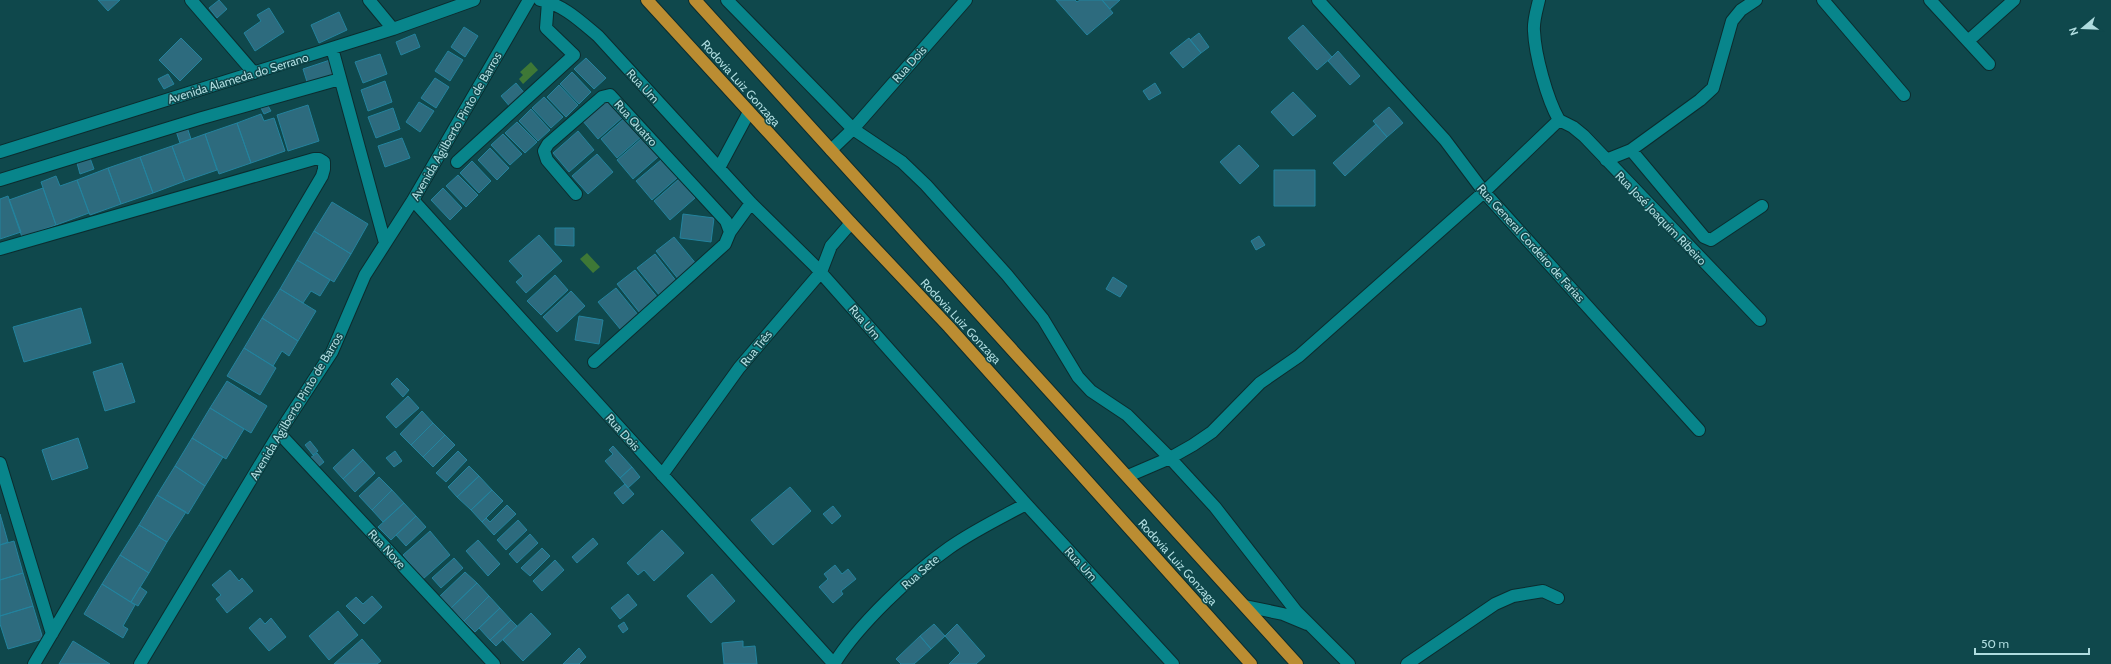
<svg xmlns="http://www.w3.org/2000/svg" width="2111" height="664" font-family="Cabin,sans-serif">
  <rect width="100%" height="100%" fill="#0f484c"/>
  <path fill="#3e7836" d="M 531,62 L 538,70 L 523,84 L 519,79 L 523,75 L 520,72 Z
    M 587,253 L 600,267 L 593,273 L 580,259 Z"/>
  <path fill="#2d6b7e" stroke="#23839e" d="M 98,0 L 120,0 L 108,11 Z
    M 219,0 L 227,9 L 217,18 L 209,8 Z
    M 1056,0 L 1075,0 L 1077,2 L 1080,0 L 1102,0 L 1113,13 L 1087,35 Z
    M 1102,0 L 1120,0 L 1110,9 Z
    M 269,8 L 284,32 L 255,51 L 244,33 L 261,21 L 257,15 Z
    M 339,12 L 347,30 L 319,43 L 311,25 Z
    M 1303,25 L 1332,57 L 1317,70 L 1288,38 Z
    M 464,27 L 478,36 L 465,57 L 451,47 Z
    M 1199,33 L 1209,47 L 1201,53 L 1190,40 Z
    M 415,34 L 420,47 L 401,55 L 396,42 Z
    M 181,38 L 202,59 L 180,81 L 159,60 Z
    M 1189,38 L 1201,53 L 1183,68 L 1170,53 Z
    M 448,51 L 463,60 L 450,81 L 435,71 Z
    M 1338,51 L 1360,76 L 1350,85 L 1328,61 Z
    M 380,54 L 387,74 L 363,83 L 355,62 Z
    M 586,58 L 606,78 L 594,89 L 574,69 Z
    M 330,60 L 335,76 L 308,85 L 303,69 Z
    M 572,72 L 591,92 L 579,104 L 560,84 Z
    M 168,74 L 174,84 L 164,89 L 158,79 Z
    M 435,78 L 449,87 L 436,108 L 421,98 Z
    M 385,81 L 392,102 L 368,111 L 361,90 Z
    M 516,83 L 526,95 L 511,108 L 501,96 Z
    M 1155,83 L 1161,93 L 1149,100 L 1143,91 Z
    M 559,85 L 578,105 L 566,117 L 547,97 Z
    M 1293,92 L 1316,116 L 1293,136 L 1271,112 Z
    M 544,97 L 563,117 L 551,128 L 532,108 Z
    M 607,98 L 623,117 L 598,139 L 582,120 Z
    M 419,102 L 434,111 L 420,132 L 406,122 Z
    M 308,105 L 319,141 L 288,151 L 277,115 Z
    M 268,106 L 271,111 L 264,114 L 261,108 Z
    M 1389,107 L 1403,123 L 1387,137 L 1373,121 Z
    M 393,108 L 400,129 L 376,138 L 368,117 Z
    M 531,109 L 550,130 L 538,141 L 519,121 Z
    M 261,114 L 264,121 L 274,118 L 285,151 L 251,163 L 237,123 Z
    M 626,117 L 642,136 L 617,158 L 601,139 Z
    M 517,122 L 537,142 L 525,153 L 505,133 Z
    M 237,123 L 251,163 L 219,174 L 205,134 Z
    M 1376,124 L 1387,137 L 1345,176 L 1333,163 Z
    M 187,127 L 191,139 L 180,143 L 176,131 Z
    M 578,131 L 594,150 L 569,172 L 553,153 Z
    M 205,134 L 217,170 L 185,181 L 172,146 Z
    M 503,134 L 522,154 L 510,165 L 491,145 Z
    M 402,138 L 410,158 L 385,167 L 378,146 Z
    M 642,138 L 658,157 L 633,179 L 617,160 Z
    M 1239,145 L 1259,166 L 1240,184 L 1220,162 Z
    M 172,146 L 185,181 L 153,193 L 140,157 Z
    M 490,148 L 509,168 L 497,180 L 478,160 Z
    M 597,154 L 613,172 L 588,194 L 572,176 Z
    M 140,157 L 153,193 L 121,204 L 108,168 Z
    M 90,158 L 94,169 L 80,174 L 77,163 Z
    M 661,160 L 677,178 L 652,200 L 636,181 Z
    M 472,161 L 491,181 L 479,193 L 460,173 Z
    M 108,168 L 121,204 L 90,215 L 77,180 Z
    M 1274,170 L 1315,170 L 1315,206 L 1274,206 Z
    M 458,175 L 478,195 L 466,207 L 446,186 Z
    M 56,176 L 60,186 L 77,180 L 89,213 L 56,225 L 41,182 Z
    M 679,179 L 695,198 L 670,220 L 654,201 Z
    M 43,188 L 56,225 L 22,237 L 9,200 Z
    M 443,188 L 462,208 L 450,220 L 431,200 Z
    M 8,196 L 21,232 L 0,239 L 0,199 Z
    M 332,202 L 368,224 L 351,254 L 314,231 Z
    M 683,214 L 714,218 L 711,242 L 680,238 Z
    M 555,228 L 574,228 L 574,246 L 555,245 Z
    M 314,231 L 351,254 L 334,282 L 297,260 Z
    M 539,235 L 562,261 L 526,293 L 516,282 L 523,276 L 509,261 Z
    M 1259,236 L 1265,245 L 1256,250 L 1251,241 Z
    M 674,237 L 697,265 L 679,280 L 656,251 Z
    M 655,254 L 677,282 L 660,296 L 637,268 Z
    M 297,260 L 330,280 L 320,296 L 311,291 L 303,303 L 280,289 Z
    M 635,270 L 658,298 L 640,313 L 617,284 Z
    M 555,275 L 568,290 L 541,315 L 527,301 Z
    M 1113,277 L 1127,286 L 1120,297 L 1106,289 Z
    M 616,288 L 639,316 L 621,330 L 598,302 Z
    M 280,289 L 316,311 L 298,341 L 262,318 Z
    M 571,291 L 585,306 L 557,332 L 543,317 Z
    M 81,308 L 91,343 L 24,362 L 13,327 Z
    M 579,316 L 603,320 L 599,344 L 575,340 Z
    M 262,318 L 298,341 L 289,356 L 282,351 L 273,366 L 244,348 Z
    M 244,348 L 276,368 L 260,395 L 227,376 Z
    M 122,363 L 135,402 L 105,411 L 93,372 Z
    M 397,378 L 409,390 L 403,397 L 391,384 Z
    M 227,381 L 267,406 L 251,433 L 210,408 Z
    M 408,396 L 419,408 L 396,428 L 386,417 Z
    M 210,408 L 244,429 L 226,459 L 192,438 Z
    M 422,411 L 433,423 L 411,445 L 400,434 Z
    M 433,423 L 445,435 L 423,457 L 411,445 Z
    M 445,435 L 455,445 L 433,467 L 423,457 Z
    M 78,438 L 88,468 L 52,480 L 42,450 Z
    M 192,438 L 223,457 L 205,486 L 175,466 Z
    M 310,441 L 318,451 L 313,455 L 305,445 Z
    M 613,446 L 632,467 L 620,478 L 605,461 L 613,454 L 609,450 Z
    M 353,449 L 363,460 L 343,479 L 333,468 Z
    M 395,451 L 402,461 L 394,467 L 386,458 Z
    M 458,451 L 467,460 L 446,482 L 436,473 Z
    M 317,453 L 324,462 L 318,467 L 310,458 Z
    M 363,460 L 375,473 L 355,492 L 343,479 Z
    M 175,466 L 205,486 L 188,514 L 157,495 Z
    M 469,466 L 479,476 L 457,497 L 448,487 Z
    M 632,467 L 640,477 L 628,488 L 620,478 Z
    M 479,476 L 492,490 L 471,510 L 457,497 Z
    M 379,477 L 392,490 L 372,510 L 359,496 Z
    M 625,484 L 634,494 L 623,504 L 614,493 Z
    M 790,487 L 811,511 L 773,545 L 751,520 Z
    M 392,490 L 404,503 L 383,522 L 372,510 Z
    M 492,490 L 503,501 L 482,522 L 471,510 Z
    M 157,495 L 186,512 L 167,542 L 139,525 Z
    M 404,503 L 416,516 L 391,540 L 378,527 Z
    M 507,505 L 516,514 L 494,535 L 482,522 L 486,518 L 490,522 Z
    M 833,506 L 841,516 L 832,524 L 823,514 Z
    M 0,514 L 8,542 L 0,545 Z
    M 416,516 L 426,527 L 406,546 L 396,535 Z
    M 518,520 L 527,530 L 506,550 L 497,540 Z
    M 139,525 L 167,542 L 149,573 L 120,555 Z
    M 662,530 L 684,553 L 654,581 L 644,570 L 638,575 L 627,563 Z
    M 430,531 L 450,555 L 423,579 L 403,555 Z
    M 530,534 L 538,543 L 517,563 L 509,554 Z
    M 593,538 L 598,544 L 577,563 L 572,557 Z
    M 478,540 L 500,564 L 488,576 L 466,551 Z
    M 14,541 L 23,573 L 0,580 L 0,545 Z
    M 542,548 L 550,556 L 530,576 L 521,568 Z
    M 120,555 L 149,573 L 131,602 L 102,584 Z
    M 454,558 L 463,568 L 441,588 L 432,578 Z
    M 555,560 L 564,570 L 542,591 L 533,581 Z
    M 835,565 L 842,574 L 848,569 L 856,579 L 841,591 L 843,594 L 833,603 L 819,587 L 828,579 L 824,574 Z
    M 230,570 L 239,581 L 242,578 L 253,591 L 227,613 L 216,599 L 221,595 L 212,585 Z
    M 465,572 L 477,583 L 451,608 L 440,596 Z
    M 23,573 L 33,606 L 0,616 L 0,580 Z
    M 712,574 L 735,601 L 711,623 L 687,596 Z
    M 477,583 L 489,596 L 464,621 L 451,608 Z
    M 102,584 L 135,605 L 123,626 L 128,629 L 123,638 L 84,614 Z
    M 140,587 L 147,592 L 138,606 L 131,602 Z
    M 628,594 L 637,605 L 620,619 L 611,608 Z
    M 372,596 L 382,607 L 364,624 L 346,606 L 356,597 L 363,604 Z
    M 489,596 L 500,608 L 475,632 L 464,621 Z
    M 33,606 L 43,639 L 8,649 L 0,624 L 0,616 Z
    M 500,608 L 511,620 L 490,640 L 479,628 Z
    M 338,611 L 358,635 L 329,660 L 309,636 Z
    M 531,613 L 551,634 L 523,661 L 503,640 Z
    M 260,618 L 265,624 L 271,618 L 286,637 L 269,651 L 249,628 Z
    M 511,620 L 517,626 L 496,646 L 490,640 Z
    M 624,622 L 628,629 L 623,633 L 618,626 Z
    M 934,624 L 945,636 L 931,649 L 920,636 Z
    M 957,624 L 985,656 L 976,664 L 949,664 L 960,653 L 945,636 Z
    M 920,636 L 931,649 L 914,664 L 901,664 L 896,659 Z
    M 362,639 L 381,661 L 377,664 L 334,664 Z
    M 73,641 L 110,664 L 59,664 Z
    M 743,641 L 743,647 L 755,646 L 757,664 L 724,664 L 722,643 Z
    M 579,648 L 586,657 L 579,664 L 563,664 Z"/>
  <g fill="none" stroke-linecap="round" stroke-linejoin="round">
    <g stroke="#0b2c2e" stroke-width="14">
      <path id="minor" d="M 191,0 L 254,73
        M 369,0 L 393,29
        M 540,0 C 564,5 580,21 598,36 L 751,203 L 815,266 L 1026,504 L 1173,664
        M 727,0 L 853,129 L 902,162 L 926,185 L 1007,275 L 1043,319 L 1078,377 L 1091,391 L 1127,415 L 1170,458 L 1215,507 L 1296,611 L 1349,664
        M 1318,0 L 1445,140 L 1484,192 L 1699,430
        M 1823,0 L 1904,95
        M 1930,0 L 1989,64
        M 1968,41 L 2014,0
        M 332,48 L 385,243
        M 1559,120 L 1573,127 L 1584,136 L 1760,320
        M 831,150 L 853,129 L 966,0
        M 1631,150 L 1704,237 L 1711,240 L 1762,206
        M 0,152 L 393,29 L 474,0
        M 1606,160 L 1631,150 L 1700,100 L 1713,88 L 1732,21 L 1741,10 L 1756,0
        M 457,162 L 574,55 L 546,28 L 548,2
        M 719,168 L 749,112
        M 0,180 L 202,118 L 340,79
        M 576,194 L 547,160 L 544,151 L 548,144 L 602,97 L 610,95 L 726,221 L 730,232 L 725,244 L 594,362
        M 413,200 L 834,664
        M 730,232 L 751,203
        M 0,249 L 314,159 L 319,159 L 324,162 L 324,169 L 322,176 L 34,664
        M 279,433 L 494,664
        M 0,463 L 52,634
        M 662,475 L 739,368 L 821,272 L 831,246 L 851,223
        M 1128,476 L 1170,458 L 1193,445 L 1212,432 L 1260,383 L 1299,356 L 1484,192 L 1559,120 C 1547,99 1535,55 1534,31 C 1533,21 1537,9 1539,0
        M 1245,606 L 1283,614 L 1307,624
        M 140,664 L 279,433 L 332,352 L 365,275 L 413,200 L 529,0
        M 834,664 C 857,626 912,574 949,548 C 973,531 1000,518 1026,504
        M 1407,664 L 1495,604 L 1513,596 L 1543,591 L 1558,598"/>
    </g>
    <g stroke="#0b2c2e" stroke-width="14">
      <path id="highway" d="M 647,0 L 851,223 L 949,327 L 1251,664
        M 695,0 L 1297,664"/>
    </g>
    <use href="#minor" stroke="#08858b" stroke-width="12"/>
    <use href="#highway" stroke="#bb8d32" stroke-width="12"/>
  </g>
  <g text-anchor="middle" dominant-baseline="central" stroke-width="3" stroke-linejoin="round" paint-order="stroke">
    <g font-size="12" fill="#afdcdf" stroke="#0f484c">
      <text transform="translate(909 64) rotate(-48)">Rua Dois</text>
      <text transform="translate(238 78) rotate(-17)">Avenida Alameda do Serrano</text>
      <text transform="translate(741 83) rotate(48)">Rodovia Luiz Gonzaga</text>
      <text transform="translate(643 86) rotate(47)">Rua Um</text>
      <text transform="translate(636 123) rotate(48)">Rua Quatro</text>
      <text transform="translate(456 126) rotate(-60)">Avenida Agilberto Pinto de Barros</text>
      <text transform="translate(1661 218) rotate(46)">Rua José Joaquim Ribeiro</text>
      <text transform="translate(1531 243) rotate(48)">Rua General Cordeiro de Farias</text>
      <text transform="translate(961 321) rotate(47)">Rodovia Luiz Gonzaga</text>
      <text transform="translate(865 322) rotate(49)">Rua Um</text>
      <text transform="translate(756 348) rotate(-51)">Rua Três</text>
      <text transform="translate(296 406) rotate(-59)">Avenida Agilberto Pinto de Barros</text>
      <text transform="translate(623 432) rotate(48)">Rua Dois</text>
      <text transform="translate(387 549) rotate(47)">Rua Nove</text>
      <text transform="translate(1178 562) rotate(48)">Rodovia Luiz Gonzaga</text>
      <text transform="translate(1081 564) rotate(47)">Rua Um</text>
      <text transform="translate(920 572) rotate(-41)">Rua Sete</text>
    </g>
  </g>
  <g transform="translate(2083 28) rotate(251)" stroke="#0f484c" stroke-width="3" paint-order="stroke">
  <path d="M0-3L7 15L0 10L-7 15Z" fill="#afdcdf"/>
  <text y="-6" font-size="11" font-weight="bold" text-anchor="middle" fill="#afdcdf">N</text>
  </g>
  <path d="M1975 648v6h114v-6" fill="none" stroke="#afdcdf" stroke-width="2"/>
  <text x="1981" y="648" font-size="12" fill="#afdcdf" stroke="#0f484c" stroke-width="3" paint-order="stroke">50 m</text>
</svg>
